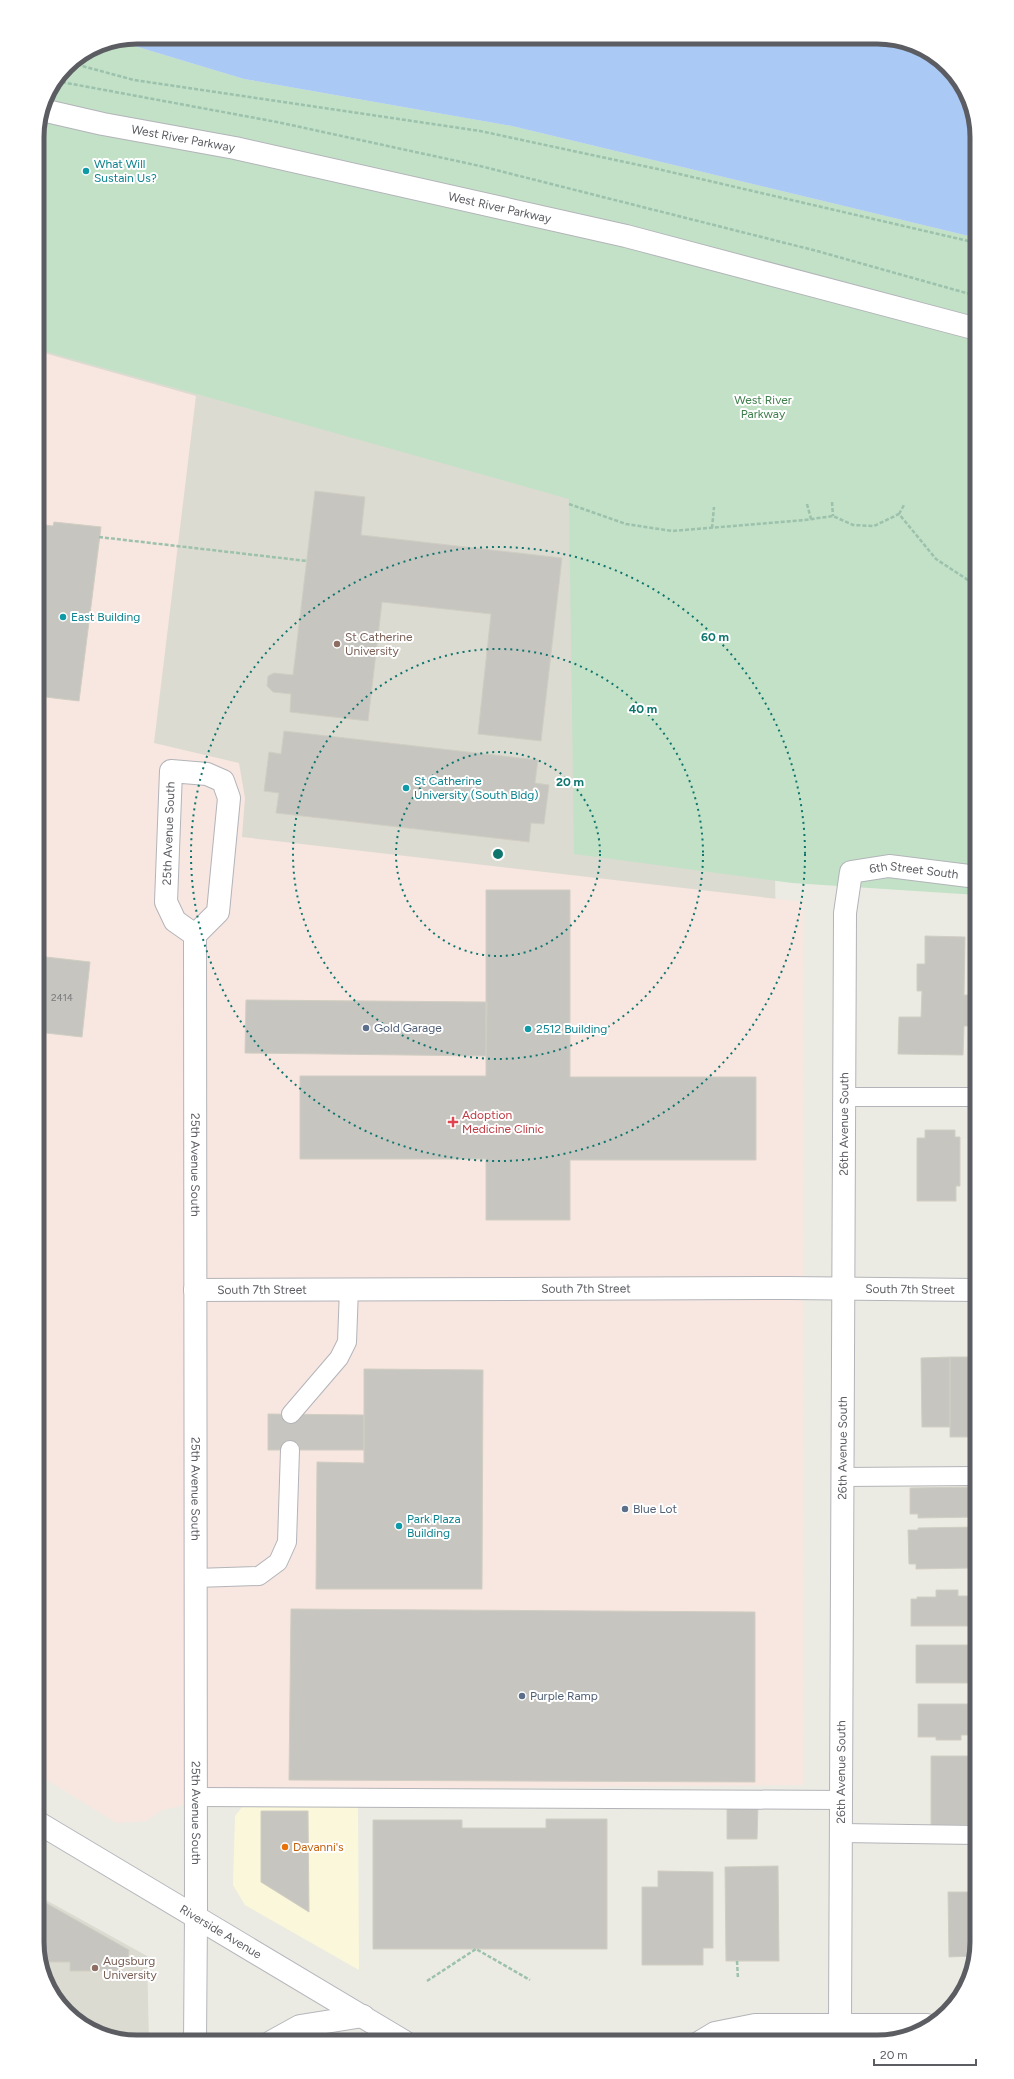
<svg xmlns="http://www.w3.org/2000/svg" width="1014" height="2079" font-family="Figtree,sans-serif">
  <rect width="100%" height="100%" fill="#ecebe3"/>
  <path fill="#faf7da" d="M 255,1805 L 358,1806 L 359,1970 L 245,1905 L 233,1885 L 235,1816 L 242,1807 Z"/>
  <path fill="#dcdbd1" d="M 37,330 L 615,495 L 775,868 L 780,1256 L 37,1749 Z
    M 37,1895 L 147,1956 L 149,2042 L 130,2042 L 76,2022 L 45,1980 L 37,1942 Z"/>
  <path fill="#f8e6e0" d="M 37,351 L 196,396 L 154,743 L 239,763 L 245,798 L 242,837 L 804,902 L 803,1785 L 252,1790 L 162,1810 L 146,1821 L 117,1823 L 37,1774 Z"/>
  <path fill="#c2e1c7" d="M 118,41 L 244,79 L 512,126 L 977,238 L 977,895 L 792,883 L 574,854 L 569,499 L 37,349 L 37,130 L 45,98 L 66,66 L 99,44 Z"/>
  <path fill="#aac9f5" d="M 137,37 L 884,37 L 938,57 L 970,99 L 977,137 L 977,238 L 512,126 L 244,79 L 118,41 Z"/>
  <path fill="#c7c5c0" stroke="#d0cec2" d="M 315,491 L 365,497 L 361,535 L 562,558 L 541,741 L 478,734 L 491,614 L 382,602 L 368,721 L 290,712 L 291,694 L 273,692 L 267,686 L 268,676 L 274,673 L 293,675 Z
    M 54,522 L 101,527 L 79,701 L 37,696 L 37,524 L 53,526 Z
    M 284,731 L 538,760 L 535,783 L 549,785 L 544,824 L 531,823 L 529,842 L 276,813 L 279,793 L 264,791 L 269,752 L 281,754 Z
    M 486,890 L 570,890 L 570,1077 L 756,1077 L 756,1160 L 570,1160 L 570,1220 L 486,1220 L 486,1159 L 300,1159 L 300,1076 L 486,1076 Z
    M 925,936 L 965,937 L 964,995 L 970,995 L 969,1026 L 964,1026 L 963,1055 L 898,1054 L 899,1017 L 921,1017 L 922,991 L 917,991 L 917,964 L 925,964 Z
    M 976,943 L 977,943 L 977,1040 L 975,1040 Z
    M 37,956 L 90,962 L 82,1037 L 37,1032 Z
    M 246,1000 L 487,1002 L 486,1056 L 245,1053 Z
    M 925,1130 L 955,1130 L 955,1137 L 960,1137 L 960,1186 L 956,1186 L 956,1201 L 917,1201 L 917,1138 L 925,1138 Z
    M 950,1357 L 950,1427 L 922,1427 L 921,1358 Z
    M 950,1357 L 977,1357 L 977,1437 L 950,1437 Z
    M 364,1369 L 483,1370 L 482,1589 L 316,1589 L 317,1462 L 364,1463 Z
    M 268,1414 L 364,1415 L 364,1450 L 268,1450 Z
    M 977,1487 L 977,1517 L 918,1518 L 918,1514 L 910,1514 L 910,1488 Z
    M 977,1527 L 977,1556 L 969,1556 L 969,1568 L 916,1569 L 916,1564 L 909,1564 L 908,1530 L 918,1530 L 918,1528 Z
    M 936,1590 L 958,1590 L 958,1596 L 977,1596 L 977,1626 L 911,1626 L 911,1599 L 917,1599 L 917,1597 L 936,1597 Z
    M 291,1609 L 755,1612 L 755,1782 L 289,1780 Z
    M 916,1645 L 977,1645 L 977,1691 L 977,1683 L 916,1683 Z
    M 918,1704 L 977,1704 L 977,1735 L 961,1735 L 961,1740 L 936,1740 L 936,1737 L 918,1737 Z
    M 931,1756 L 977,1756 L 977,1825 L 931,1825 Z
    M 727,1806 L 758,1806 L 757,1839 L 727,1839 Z
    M 261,1811 L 308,1811 L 309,1912 L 261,1882 Z
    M 546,1819 L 607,1819 L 607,1949 L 373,1949 L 373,1820 L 462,1820 L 462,1828 L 546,1828 Z
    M 778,1866 L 779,1961 L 726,1961 L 725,1867 Z
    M 658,1871 L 713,1872 L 713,1948 L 703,1948 L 703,1965 L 642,1965 L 642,1887 L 658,1887 Z
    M 948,1892 L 977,1892 L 977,1943 L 973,1956 L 949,1957 Z
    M 37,1898 L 129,1950 L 128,1962 L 120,1962 L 120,1971 L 70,1971 L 70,1962 L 41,1962 L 37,1942 Z"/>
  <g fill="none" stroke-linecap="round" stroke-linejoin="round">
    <g stroke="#b3b4b9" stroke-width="20">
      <path id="lane" d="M 844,1097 L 977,1097
        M 291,1414 L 339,1358 L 347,1342 L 349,1289
        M 843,1477 L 977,1476
        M 196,1578 L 259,1576 L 278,1562 L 287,1542 L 290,1450
        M 196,1797 L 843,1800
        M 842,1833 L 977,1835"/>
    </g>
    <g stroke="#b3b4b9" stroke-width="24">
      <g id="street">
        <path id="s1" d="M 42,110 L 103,124 L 235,148 L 626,236 L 977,329"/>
        <path id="s2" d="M 195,935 L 175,921 L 166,902 L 171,771 L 207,774 L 223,781 L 229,798 L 218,912 L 195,935 L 196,1917"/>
        <path id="s3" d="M 195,1290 L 789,1288 L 977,1290"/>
        <path id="s4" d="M 840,2024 L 845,913 L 851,872 L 889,866 L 977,877"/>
        <path d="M 700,2042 L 715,2033 L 755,2025 L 927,2025"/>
      </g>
    </g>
    <g stroke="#b4b6bb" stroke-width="24">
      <g id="secondary">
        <path id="s5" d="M 37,1822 L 405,2042"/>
        <path d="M 195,2042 L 196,1917"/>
        <path d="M 271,2042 L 300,2026 L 363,2016"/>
      </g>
    </g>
    <path stroke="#9cc1ac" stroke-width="2.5" stroke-dasharray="4 2" stroke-linecap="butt" d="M 71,63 L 134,80 L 480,131 L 662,170 L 977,243
      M 56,81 L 277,122 L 480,166 L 817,251 L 977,296
      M 832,502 L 833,516
      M 569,504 L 626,524 L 672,531 L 805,520 L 833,516 L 853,525 L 874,526 L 899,514 L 936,559 L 977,586
      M 807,504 L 811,519
      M 899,514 L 904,505
      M 712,528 L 714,507
      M 99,537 L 307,561
      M 737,1961 L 738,1979
      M 427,1981 L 476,1949 L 530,1980"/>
    <use href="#lane" stroke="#fff" stroke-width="18"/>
    <use href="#street" stroke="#fff" stroke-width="22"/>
    <use href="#secondary" stroke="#fff" stroke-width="22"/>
  </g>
  <g fill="none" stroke="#0f766e" stroke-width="2" stroke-dasharray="2 4">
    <circle cx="498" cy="854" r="102"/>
    <circle cx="498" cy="854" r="205"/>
    <circle cx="498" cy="854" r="307"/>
  </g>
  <g fill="#0f9aa8" stroke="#fff" stroke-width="1.5">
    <circle cx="86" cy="171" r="4"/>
    <circle cx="63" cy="617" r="4"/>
    <circle cx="406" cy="788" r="4"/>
    <circle cx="528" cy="1029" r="4"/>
    <circle cx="399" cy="1526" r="4"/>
  </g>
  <g fill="#8d6e63" stroke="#fff" stroke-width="1.5">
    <circle cx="337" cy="644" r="4"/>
    <circle cx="95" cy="1968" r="4"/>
  </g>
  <g fill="#5c6f8a" stroke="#fff" stroke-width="1.5">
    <circle cx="366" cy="1028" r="4"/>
    <circle cx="625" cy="1509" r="4"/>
    <circle cx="522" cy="1696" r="4"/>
  </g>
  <path fill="#e0444e" stroke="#fff" stroke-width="1.5" d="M451 1116h4v4h4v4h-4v4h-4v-4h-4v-4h4z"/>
  <circle fill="#e8710a" stroke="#fff" stroke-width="1.5" cx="285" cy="1847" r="4"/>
  <g text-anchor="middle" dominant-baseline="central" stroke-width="4" stroke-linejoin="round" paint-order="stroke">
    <g font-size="10" fill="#76777a">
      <text x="62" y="997">2414</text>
    </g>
    <g font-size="12" fill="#5b5d62" stroke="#fff">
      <text stroke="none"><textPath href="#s1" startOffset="144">West River Parkway</textPath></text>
      <text stroke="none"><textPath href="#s1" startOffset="468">West River Parkway</textPath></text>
      <text stroke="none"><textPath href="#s2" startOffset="114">25th Avenue South</textPath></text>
      <text stroke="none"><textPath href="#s4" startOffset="1216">6th Street South</textPath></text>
      <text stroke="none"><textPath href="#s4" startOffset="900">26th Avenue South</textPath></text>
      <text stroke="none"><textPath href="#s2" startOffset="625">25th Avenue South</textPath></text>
      <text stroke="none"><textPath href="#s3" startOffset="391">South 7th Street</textPath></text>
      <text stroke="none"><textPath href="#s3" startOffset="715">South 7th Street</textPath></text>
      <text stroke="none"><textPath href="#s3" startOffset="67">South 7th Street</textPath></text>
      <text stroke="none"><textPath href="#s4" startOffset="576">26th Avenue South</textPath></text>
      <text stroke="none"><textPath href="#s2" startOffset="949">25th Avenue South</textPath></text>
      <text stroke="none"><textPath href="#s4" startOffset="252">26th Avenue South</textPath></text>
      <text stroke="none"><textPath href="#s2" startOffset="1273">25th Avenue South</textPath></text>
      <text stroke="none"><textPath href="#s5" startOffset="214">Riverside Avenue</textPath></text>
    </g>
    <g font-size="12" fill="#0d838f" stroke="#fff" text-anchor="start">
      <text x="94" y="164">What Will<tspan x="94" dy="14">Sustain Us?</tspan></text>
      <text x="71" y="617">East Building</text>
      <text x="414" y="781">St Catherine<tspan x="414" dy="14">University (South Bldg)</tspan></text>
      <text x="536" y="1029">2512 Building</text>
      <text x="407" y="1519">Park Plaza<tspan x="407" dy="14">Building</tspan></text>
    </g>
    <g font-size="12" fill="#3e7e4b" stroke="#fff">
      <text x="763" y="400">West River<tspan x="763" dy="14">Parkway</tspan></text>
    </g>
    <g font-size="12" fill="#785e54" stroke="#fff" text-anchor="start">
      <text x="345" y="637">St Catherine<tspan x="345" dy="14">University</tspan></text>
      <text x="103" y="1961">Augsburg<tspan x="103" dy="14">University</tspan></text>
    </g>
    <g font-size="12" fill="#4e5e75" stroke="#fff" text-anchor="start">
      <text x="374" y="1028">Gold Garage</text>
      <text x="633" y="1509">Blue Lot</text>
      <text x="530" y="1696">Purple Ramp</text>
    </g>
    <g font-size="12" fill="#be3a42" stroke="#fff" text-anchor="start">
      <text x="462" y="1115">Adoption<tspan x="462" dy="14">Medicine Clinic</tspan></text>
    </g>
    <g font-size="12" fill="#c56008" stroke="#fff" text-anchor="start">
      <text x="293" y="1847">Davanni's</text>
    </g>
  </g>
  <path d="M0 0H1014V2079H0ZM137 44H877A93 93 0 0 1 970 137V1942A93 93 0 0 1 877 2035H137A93 93 0 0 1 44 1942V137A93 93 0 0 1 137 44Z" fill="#fff" fill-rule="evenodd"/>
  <path fill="none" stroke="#5b5d62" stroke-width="5" d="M137 44H877A93 93 0 0 1 970 137V1942A93 93 0 0 1 877 2035H137A93 93 0 0 1 44 1942V137A93 93 0 0 1 137 44Z"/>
  <circle cx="498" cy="854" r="6" fill="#0f766e" stroke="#fff" stroke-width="2"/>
  <g font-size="12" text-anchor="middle" font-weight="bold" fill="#0f766e" stroke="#fff" stroke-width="4" stroke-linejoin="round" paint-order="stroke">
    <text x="715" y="641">60 m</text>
    <text x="643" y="713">40 m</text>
    <text x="570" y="786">20 m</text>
  </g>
  <path d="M874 2059v6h102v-6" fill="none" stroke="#5b5d62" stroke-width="2"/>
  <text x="880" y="2059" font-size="12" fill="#5b5d62" stroke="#ffffff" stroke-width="3" paint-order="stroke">20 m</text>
</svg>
